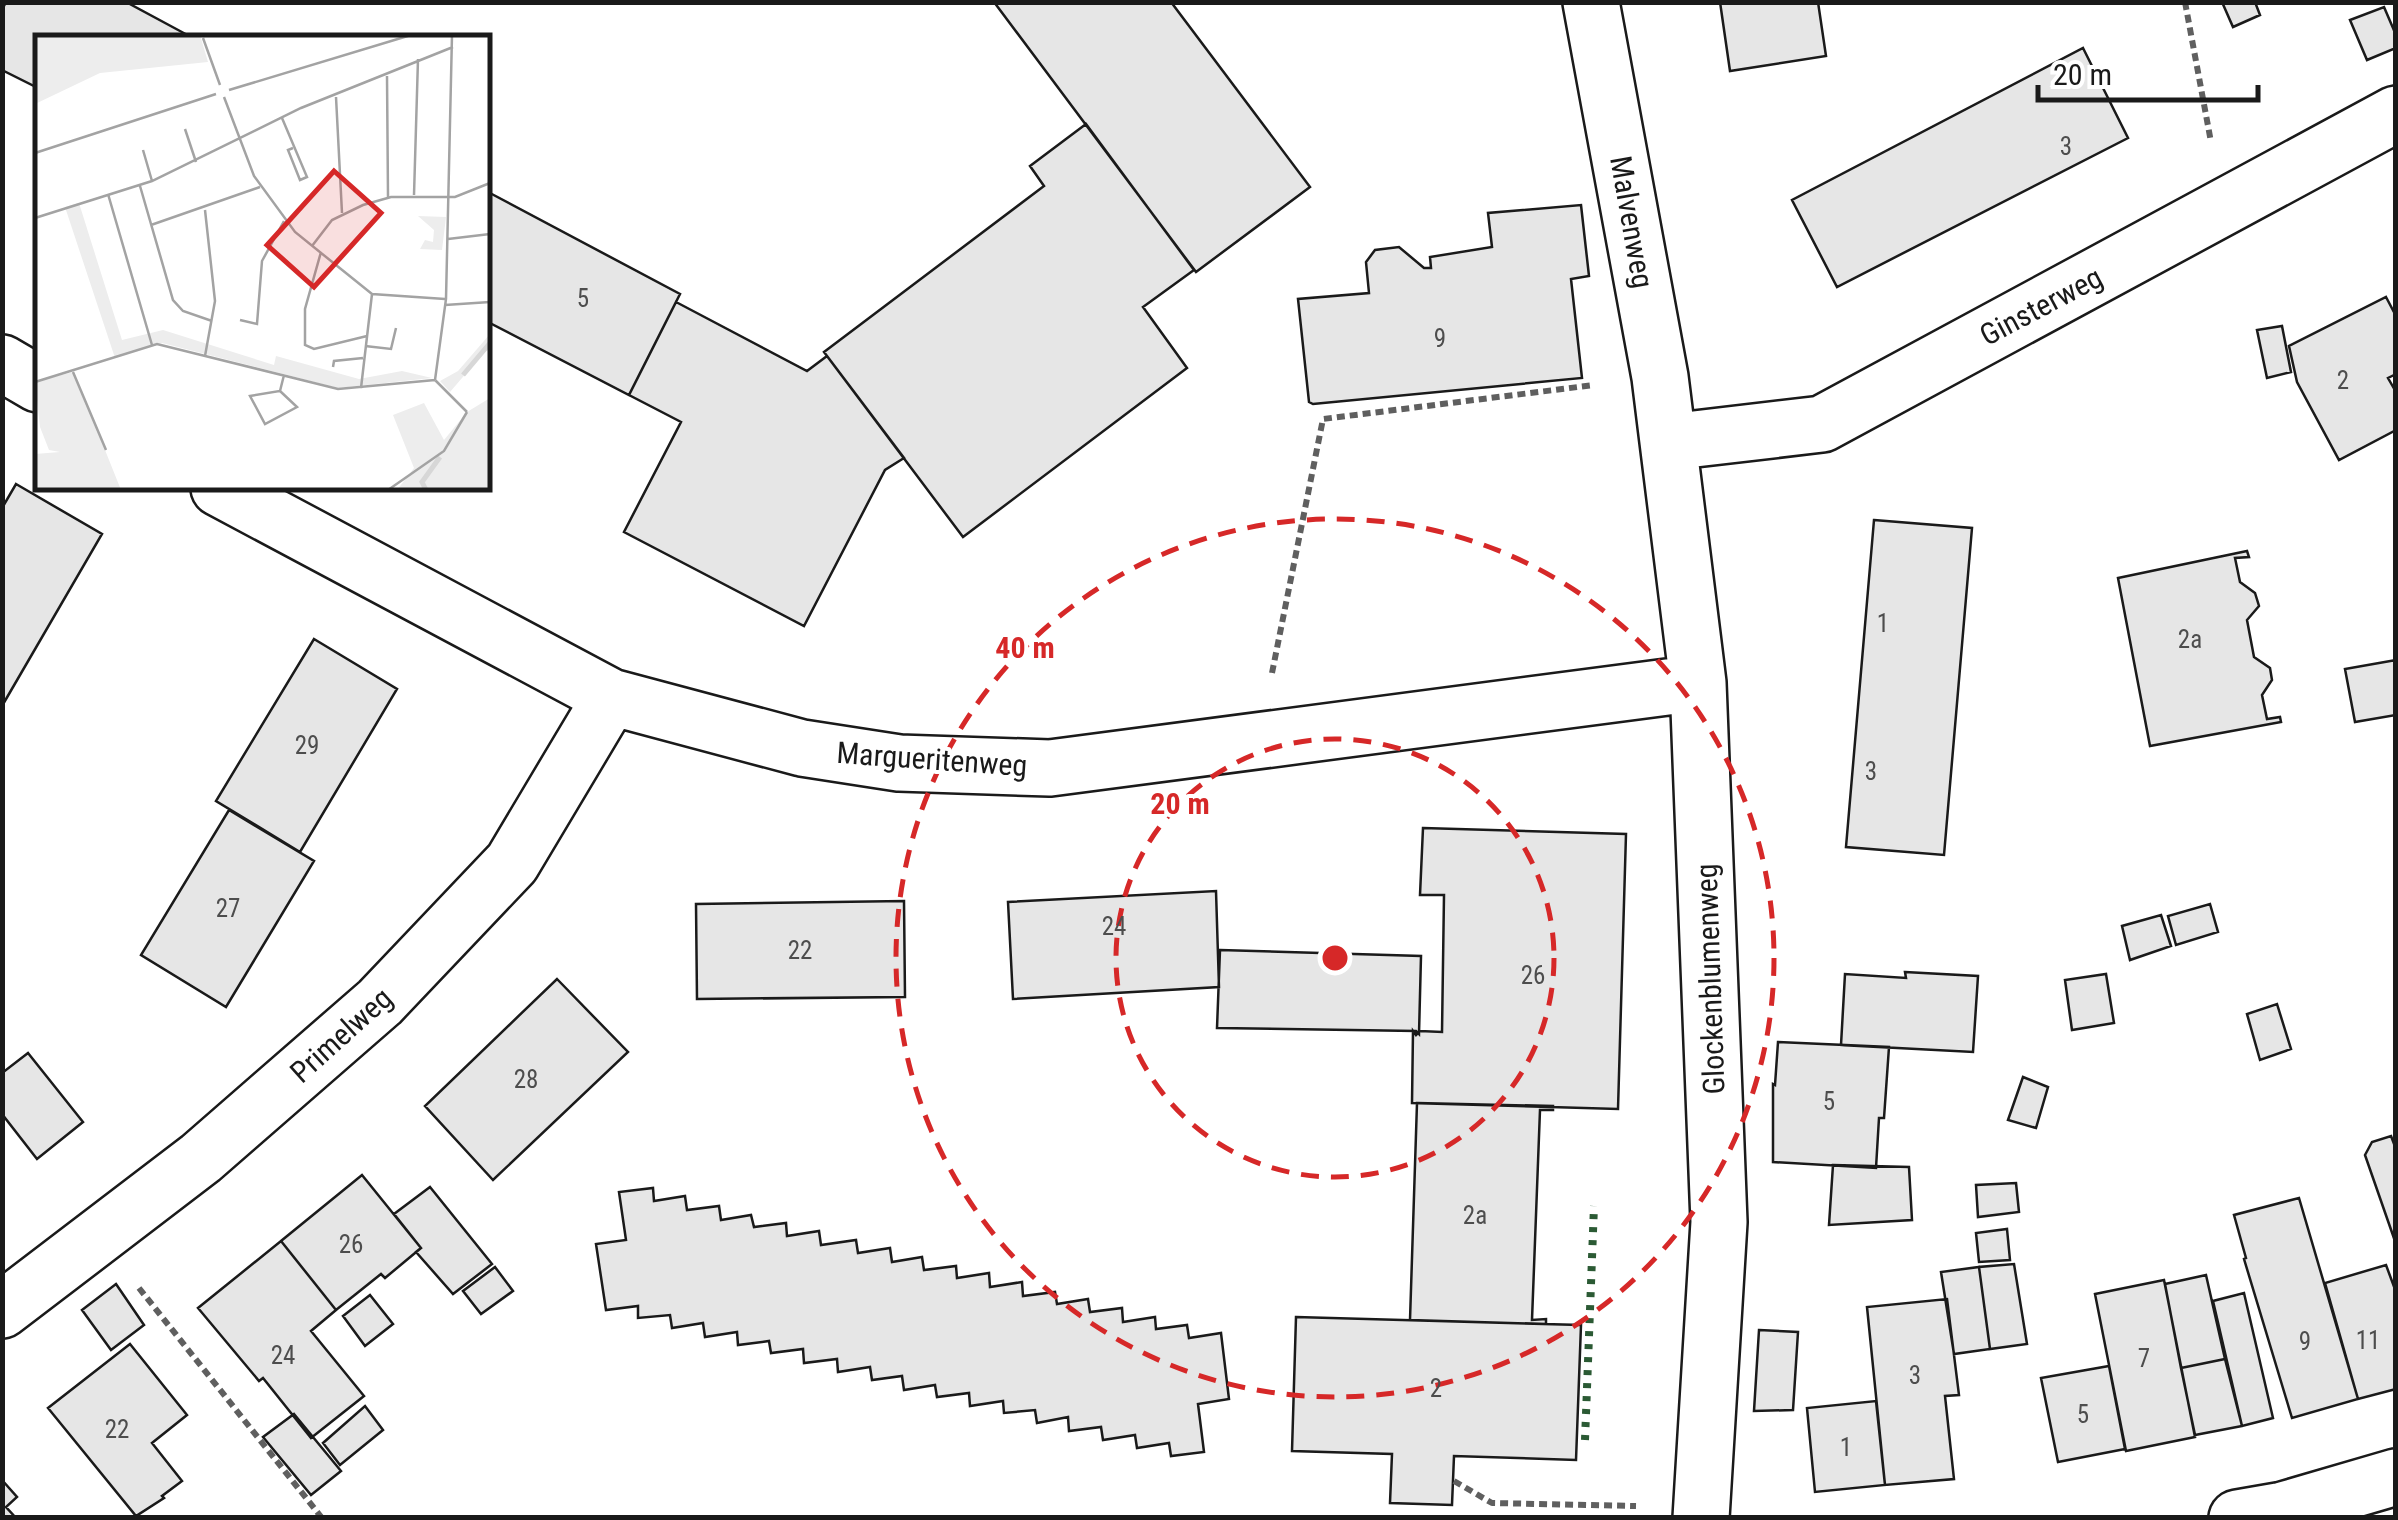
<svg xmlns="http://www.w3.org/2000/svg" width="2398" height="1520" font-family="'Roboto Condensed',sans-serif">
  <rect width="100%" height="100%" fill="#fff"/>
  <path fill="#e6e6e6" stroke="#1a1a1a" stroke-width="2.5" d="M 6,2 L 126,2 L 193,38 L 38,38 L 38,88 L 2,70 L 2,10 Z
    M 994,2 L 1171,2 L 1310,187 L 1196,272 Z
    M 1720,2 L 1818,2 L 1826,56 L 1730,71 Z
    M 2222,2 L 2255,2 L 2260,15 L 2233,27 Z
    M 2384,7 L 2396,35 L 2396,48 L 2367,60 L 2350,20 Z
    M 2083,48 L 2128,138 L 1837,287 L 1792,200 Z
    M 1086,124 L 1194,270 L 1143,307 L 1187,368 L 963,537 L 824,352 L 1044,186 L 1030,166 Z
    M 488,192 L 680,294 L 629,395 L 488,322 Z
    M 1581,205 L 1589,276 L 1571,279 L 1582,378 L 1313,404 L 1309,402 L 1298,299 L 1369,293 L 1366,262 L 1375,250 L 1399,247 L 1424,268 L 1431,268 L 1430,257 L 1492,247 L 1488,213 Z
    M 2386,297 L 2396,316 L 2396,374 L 2388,378 L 2396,392 L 2396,430 L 2339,460 L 2297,382 L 2289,346 Z
    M 676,302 L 807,371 L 827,356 L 904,458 L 885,470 L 804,626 L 624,532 L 681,422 L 629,395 Z
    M 2282,326 L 2291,372 L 2267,378 L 2257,330 Z
    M 16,484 L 102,534 L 2,706 L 2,508 Z
    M 1874,520 L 1972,528 L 1944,855 L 1846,847 Z
    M 2247,551 L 2249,557 L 2235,558 L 2240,582 L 2255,593 L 2259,606 L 2247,620 L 2254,657 L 2270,668 L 2272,680 L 2262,695 L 2267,719 L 2280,717 L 2281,722 L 2150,746 L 2118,578 Z
    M 314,639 L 397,689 L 300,852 L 216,801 Z
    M 2396,660 L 2396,715 L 2355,722 L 2345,669 Z
    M 229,810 L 314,861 L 226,1007 L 141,955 Z
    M 1423,828 L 1626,834 L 1618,1109 L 1412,1103 L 1413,1031 L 1416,1035 L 1420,1031 L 1442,1032 L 1444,895 L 1420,895 Z
    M 1216,891 L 1219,987 L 1013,999 L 1008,902 Z
    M 904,901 L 905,997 L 697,999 L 696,904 Z
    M 2210,904 L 2218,932 L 2176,945 L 2168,916 Z
    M 2161,915 L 2171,946 L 2130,960 L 2122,926 Z
    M 1220,950 L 1421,956 L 1419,1034 L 1416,1031 L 1217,1028 Z
    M 1905,972 L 1978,976 L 1973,1052 L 1841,1045 L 1845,974 L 1906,978 Z
    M 2106,974 L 2114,1023 L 2072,1030 L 2065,980 Z
    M 557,979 L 628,1052 L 493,1180 L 425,1106 Z
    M 2277,1004 L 2291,1049 L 2260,1060 L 2247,1014 Z
    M 1778,1042 L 1889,1047 L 1884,1118 L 1879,1118 L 1876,1168 L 1773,1162 L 1773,1084 L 1775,1085 Z
    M 28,1053 L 83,1122 L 37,1159 L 2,1114 L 2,1073 Z
    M 2023,1077 L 2048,1087 L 2036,1128 L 2008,1120 Z
    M 1417,1103 L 1553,1106 L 1553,1110 L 1540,1110 L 1532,1320 L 1546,1319 L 1546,1324 L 1410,1320 Z
    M 2391,1136 L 2396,1149 L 2396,1244 L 2365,1155 L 2372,1142 Z
    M 1833,1165 L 1909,1167 L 1912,1220 L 1829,1225 Z
    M 362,1175 L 421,1248 L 385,1278 L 381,1274 L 336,1310 L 281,1241 Z
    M 2016,1183 L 2019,1212 L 1978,1217 L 1976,1185 Z
    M 430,1187 L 492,1264 L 453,1294 L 416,1252 L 421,1248 L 394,1214 Z
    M 653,1188 L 654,1201 L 685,1196 L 687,1210 L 719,1206 L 721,1220 L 751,1215 L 754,1227 L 786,1223 L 787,1236 L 819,1231 L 821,1245 L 856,1240 L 858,1253 L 890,1248 L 892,1262 L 922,1257 L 924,1270 L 956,1266 L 957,1278 L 989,1273 L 990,1287 L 1022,1282 L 1023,1296 L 1055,1292 L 1057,1304 L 1088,1299 L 1090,1312 L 1122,1308 L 1123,1322 L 1155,1317 L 1156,1329 L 1187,1325 L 1189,1338 L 1221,1333 L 1229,1399 L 1198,1404 L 1204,1452 L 1171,1456 L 1169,1443 L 1137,1448 L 1135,1435 L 1103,1440 L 1101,1427 L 1069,1431 L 1068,1417 L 1037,1423 L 1035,1410 L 1004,1413 L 1003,1401 L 970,1406 L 969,1393 L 937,1397 L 935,1385 L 904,1390 L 902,1376 L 872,1380 L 870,1367 L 838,1372 L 837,1359 L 804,1363 L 803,1349 L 771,1353 L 769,1341 L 738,1345 L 737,1332 L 705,1337 L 703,1323 L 672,1328 L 670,1315 L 638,1318 L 638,1306 L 606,1310 L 596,1244 L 626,1240 L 619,1192 Z
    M 2299,1198 L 2358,1399 L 2292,1418 L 2244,1259 L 2246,1258 L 2234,1215 Z
    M 2007,1229 L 2010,1260 L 1979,1262 L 1976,1233 Z
    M 281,1241 L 336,1310 L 311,1331 L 364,1396 L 311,1438 L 263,1378 L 259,1381 L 198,1308 Z
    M 2014,1264 L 2027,1344 L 1990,1349 L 1979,1267 Z
    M 2386,1265 L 2396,1292 L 2396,1389 L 2358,1399 L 2325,1283 Z
    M 495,1267 L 513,1291 L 481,1314 L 463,1291 Z
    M 1979,1267 L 1990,1349 L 1954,1354 L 1941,1272 Z
    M 2206,1275 L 2225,1359 L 2181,1368 L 2165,1284 Z
    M 2164,1280 L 2195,1437 L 2126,1451 L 2095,1294 Z
    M 116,1284 L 144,1325 L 111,1350 L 82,1310 Z
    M 2244,1293 L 2273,1418 L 2242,1426 L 2213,1301 Z
    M 370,1295 L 393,1324 L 365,1346 L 343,1316 Z
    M 1947,1299 L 1959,1395 L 1945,1396 L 1954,1479 L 1885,1485 L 1867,1307 Z
    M 1296,1317 L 1581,1325 L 1576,1460 L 1454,1456 L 1452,1505 L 1390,1503 L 1392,1454 L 1292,1451 Z
    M 1759,1330 L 1798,1332 L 1793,1410 L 1754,1411 Z
    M 130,1344 L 187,1415 L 152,1443 L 182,1481 L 162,1496 L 164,1498 L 136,1516 L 48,1408 Z
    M 2225,1359 L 2242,1426 L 2195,1435 L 2181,1368 Z
    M 2109,1366 L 2125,1449 L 2058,1462 L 2041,1378 Z
    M 1876,1401 L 1885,1485 L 1815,1492 L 1807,1408 Z
    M 365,1406 L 383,1430 L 340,1465 L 323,1443 Z
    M 294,1414 L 341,1471 L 311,1495 L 263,1437 Z
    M 2,1480 L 17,1497 L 6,1507 L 16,1518 L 2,1518 Z"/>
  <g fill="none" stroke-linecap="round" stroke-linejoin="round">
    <g stroke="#1a1a1a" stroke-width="60">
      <path id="street" d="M 1591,2 L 1660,377 L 1698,683 L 1719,1222 L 1701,1518
        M 2,363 L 38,384
        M 1669,442 L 1822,424 L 2396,114
        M 219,488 L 611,697 L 802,748 L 899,763 L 1050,768 L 1698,683
        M 2,1310 L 201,1158 L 380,1002 L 512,863 L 611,697
        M 2237,1518 L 2283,1510 L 2396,1477"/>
    </g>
    <path stroke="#5f5f5f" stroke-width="6" stroke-dasharray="8 5" stroke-linecap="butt" d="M 2185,2 L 2211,142
      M 1272,673 L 1323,419 L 1594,385
      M 139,1288 L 322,1518
      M 1454,1481 L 1492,1503 L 1636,1506"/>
    <use href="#street" stroke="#fff" stroke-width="55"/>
    <path stroke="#2b5a34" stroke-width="8" stroke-dasharray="5 8" stroke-linecap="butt" d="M 1585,1440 L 1594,1206"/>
  </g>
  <g fill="none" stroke="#d62828" stroke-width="5" stroke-dasharray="18 12">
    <circle cx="1335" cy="958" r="219"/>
    <circle cx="1335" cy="958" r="439"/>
  </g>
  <g text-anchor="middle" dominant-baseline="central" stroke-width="8" stroke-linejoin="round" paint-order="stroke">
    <g font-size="25" fill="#4d4d4d">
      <text x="2066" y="146">3</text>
      <text x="583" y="298">5</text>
      <text x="1440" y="338">9</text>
      <text x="2343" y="380">2</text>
      <text x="1883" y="623">1</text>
      <text x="2190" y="639">2a</text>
      <text x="307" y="745">29</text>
      <text x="1871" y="771">3</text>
      <text x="228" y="908">27</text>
      <text x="1114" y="926">24</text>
      <text x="800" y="950">22</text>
      <text x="1533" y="975">26</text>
      <text x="526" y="1079">28</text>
      <text x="1829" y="1101">5</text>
      <text x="1475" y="1215">2a</text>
      <text x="351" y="1244">26</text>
      <text x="2368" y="1340">11</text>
      <text x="2305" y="1341">9</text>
      <text x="283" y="1355">24</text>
      <text x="2144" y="1358">7</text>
      <text x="1915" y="1375">3</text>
      <text x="1436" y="1388">2</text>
      <text x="2083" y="1414">5</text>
      <text x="117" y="1429">22</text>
      <text x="1846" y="1447">1</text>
    </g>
    <g font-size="30" fill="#1a1a1a" stroke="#fff">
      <text transform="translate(1632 222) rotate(80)">Malvenweg</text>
      <text transform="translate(2041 306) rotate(-28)">Ginsterweg</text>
      <text transform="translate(932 759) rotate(4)">Margueritenweg</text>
      <text transform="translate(1710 979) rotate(-92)">Glockenblumenweg</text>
      <text transform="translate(341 1035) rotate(-42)">Primelweg</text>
    </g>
  </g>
  <g transform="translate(35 35)">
    <rect width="455" height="455" fill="#fff"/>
    <path d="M 0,0 L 165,0 L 173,27 L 65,38 L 0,69 ZM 44,168 L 87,305 L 128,295 L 239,330 L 241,321 L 324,344 L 367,336 L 397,343 L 303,353 L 127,308 L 80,323 L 30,172 ZM 383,181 L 411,182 L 407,215 L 385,214 L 390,205 L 398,207 L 399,195 ZM 455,299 L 455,317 L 451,315 L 415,357 L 405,346 L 423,336 ZM 38,337 L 58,385 L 86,455 L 0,455 L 0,419 L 25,417 L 14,415 L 5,392 L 0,347 ZM 455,363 L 455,455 L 362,455 L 379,433 L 358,380 L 389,368 L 409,405 L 432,377 Z" fill="#ededed"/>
    <path fill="none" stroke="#d7d7d7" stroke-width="5" d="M 428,340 L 455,308M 391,455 L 387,447 L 405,422"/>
    <path fill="none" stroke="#a3a3a3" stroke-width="2.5" d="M 168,3 L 185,50M 352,41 L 353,162M 194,55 L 376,0M 189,62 L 219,141 L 260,197 L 337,259 L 410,264M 301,62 L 307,178M 247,83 L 272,142 L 265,145 L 253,115 L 258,113M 150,94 L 161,127M 108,115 L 117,146M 0,118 L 181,59M 105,151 L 138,265 L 148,276 L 177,286M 73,159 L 117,310M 379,160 L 383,24M 170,175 L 180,266 L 170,321M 0,183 L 117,146 L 266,73 L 418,12M 116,190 L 225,152M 413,204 L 455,199M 277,211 L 297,185 L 328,170 L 356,162 L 420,162 L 455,148M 286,217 L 270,274 L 270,310 L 279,314 L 332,301M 410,270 L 455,267M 205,285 L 222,289 L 227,226 L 249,186M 330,311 L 356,314 L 361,293M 298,332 L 299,326 L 328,323M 38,337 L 71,415M 400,345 L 411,264 L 417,0M 400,345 L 432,377M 0,347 L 122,309 L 303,354 L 400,345M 326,353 L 337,259M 245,356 L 262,372 L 230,389 L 215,361 L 245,356 L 249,340M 353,455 L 409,416 L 432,377"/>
    <path fill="#d62828" fill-opacity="0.15" stroke="#d62828" stroke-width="5" d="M 299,136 L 346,178 L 279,252 L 232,210 Z"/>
    <rect width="455" height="455" fill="none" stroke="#1a1a1a" stroke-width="5"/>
  </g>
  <circle cx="1335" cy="958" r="15" fill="#d62828" stroke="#fff" stroke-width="5"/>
  <g font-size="30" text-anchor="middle" font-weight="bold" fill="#d62828" stroke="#fff" stroke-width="8" stroke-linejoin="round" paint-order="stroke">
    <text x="1025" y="658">40 m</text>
    <text x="1180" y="814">20 m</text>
  </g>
  <rect width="2398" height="1520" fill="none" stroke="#1a1a1a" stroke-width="10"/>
  <path d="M2038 85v15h220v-15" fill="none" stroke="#1a1a1a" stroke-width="5"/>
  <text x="2053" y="85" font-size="30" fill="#1a1a1a" stroke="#ffffff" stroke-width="8" paint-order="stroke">20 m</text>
</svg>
